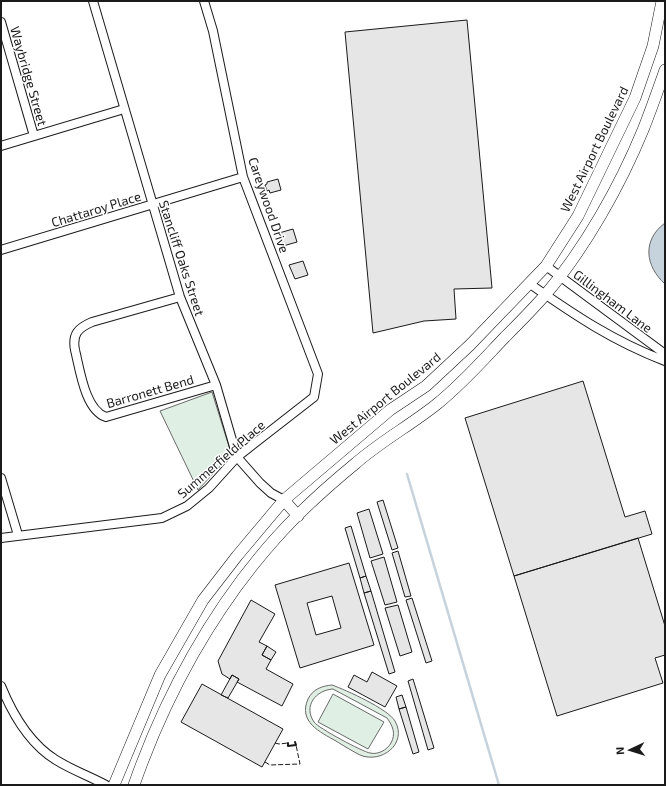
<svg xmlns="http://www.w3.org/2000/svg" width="666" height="786" font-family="'Exo 2',sans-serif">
  <rect width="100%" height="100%" fill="#fff"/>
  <path fill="#e0efe3" stroke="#6a6a6a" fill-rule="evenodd" d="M 212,392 L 231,453 L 225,461 L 198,490 L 160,411 Z
    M 332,685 C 346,690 388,709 395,721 C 408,744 381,764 360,755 C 352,751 344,746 336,741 C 320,732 298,722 308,699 C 313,689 322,686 332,685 ZM 333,689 L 387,718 C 393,726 396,734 391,743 C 387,750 378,755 370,753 C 363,752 318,728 314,722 C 303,706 316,690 333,689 Z
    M 333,694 L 384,722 L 368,749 L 318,722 Z"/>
  <path fill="#c6d2dc" stroke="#6a6a6a" d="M 665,223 L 665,284 C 645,266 642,240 665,223 Z"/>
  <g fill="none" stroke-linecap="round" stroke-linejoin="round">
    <path stroke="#c6d2dc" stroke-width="2.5" d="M 407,474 L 499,785"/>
  </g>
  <path fill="#e6e6e6" stroke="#1a1a1a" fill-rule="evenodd" d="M 467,20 L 492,288 L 454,289 L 456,319 L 424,321 L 373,333 L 345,32 Z
    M 278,179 L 281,190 L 270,193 L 269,190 L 267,191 L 265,185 L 267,184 L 267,182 Z
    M 293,229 L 297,242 L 283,246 L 279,233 Z
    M 303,261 L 308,275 L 295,279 L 289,265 Z
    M 583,381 L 625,517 L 645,511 L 652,534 L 514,576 L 465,418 Z
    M 383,500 L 398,548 L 392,550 L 377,502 Z
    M 369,509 L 383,554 L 370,558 L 357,513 Z
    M 351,526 L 366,576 L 360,578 L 345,528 Z
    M 638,538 L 665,626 L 665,655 L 655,658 L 663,683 L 557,716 L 514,576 Z
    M 398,551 L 411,596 L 405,597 L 392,553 Z
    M 384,557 L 397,602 L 385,605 L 371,561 Z
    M 349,563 L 374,645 L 300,668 L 275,585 ZM 332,596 L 341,628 L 316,635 L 307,603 Z
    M 366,576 L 371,591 L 364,593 L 360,578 Z
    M 371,591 L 395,672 L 389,674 L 364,593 Z
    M 412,598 L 432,661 L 426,663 L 406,600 Z
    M 251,600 L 275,614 L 259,642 L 267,646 L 262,655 L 271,660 L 266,669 L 293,684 L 282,706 L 237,682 L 239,679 L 232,675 L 230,679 L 222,674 L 218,661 Z
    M 398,605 L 412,652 L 400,656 L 385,608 Z
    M 267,646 L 276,652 L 271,660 L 262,655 Z
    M 372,672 L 397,686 L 385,707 L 348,687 L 354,675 L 367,682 Z
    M 232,675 L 239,679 L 228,698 L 221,695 Z
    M 413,679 L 434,748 L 428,750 L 408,681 Z
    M 202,684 L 283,729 L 262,767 L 181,722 Z
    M 402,695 L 406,707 L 399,709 L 396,697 Z
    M 406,707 L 419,752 L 413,754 L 399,709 Z"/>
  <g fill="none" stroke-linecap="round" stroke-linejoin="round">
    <g stroke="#1a1a1a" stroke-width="10">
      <path id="minor" d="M 93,1 L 180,297 L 216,385 L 237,457 L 260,483 L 271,493 L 284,500
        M 1,22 L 34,136
        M 1,146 L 124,109
        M 1,250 L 243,177
        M 546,266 L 665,354
        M 530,284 C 576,316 613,341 665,361
        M 180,297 L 92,322 C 78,328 72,334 75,350 C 80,370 85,410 106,417 L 216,385
        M 1,478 L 18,535
        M 1,538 L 162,518 L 187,506 L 209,488 L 237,457 L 314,397 L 318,374 L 243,177 L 213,31 L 204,1
        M 1,686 C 12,713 30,744 56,760 C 72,770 89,776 106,785"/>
    </g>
    <g stroke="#1a1a1a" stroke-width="12">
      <path id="major" d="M 284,500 L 298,516
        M 114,785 L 160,675 L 203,600 L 237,556 L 284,500 L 390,410 L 426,386 L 470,345 L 546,266 L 578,216 L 635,98 L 653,46 L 662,1
        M 134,785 C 165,696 213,608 276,538 C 300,511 328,486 356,463 C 381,441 411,425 437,404 C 462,384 483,360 505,337 C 519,323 533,309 546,294 C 585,248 620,186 643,130 C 651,110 658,90 665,70"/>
    </g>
    <use href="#minor" stroke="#fff" stroke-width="8"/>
    <use href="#major" stroke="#fff" stroke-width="11"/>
    <path stroke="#1a1a1a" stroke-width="1" stroke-dasharray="5 2" stroke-linecap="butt" d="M 275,743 L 279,744 L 288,743
      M 265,762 L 270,765 L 300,764 L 296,745"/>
    <path stroke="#1a1a1a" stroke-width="2" d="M 288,743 L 288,746 L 296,745 L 295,742"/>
  </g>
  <g text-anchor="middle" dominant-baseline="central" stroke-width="3" stroke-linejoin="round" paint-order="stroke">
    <g font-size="13" fill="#1a1a1a" stroke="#fff">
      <text transform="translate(29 76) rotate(74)">Waybridge Street</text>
      <text transform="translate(594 149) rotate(-64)">West Airport Boulevard</text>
      <text transform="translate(269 205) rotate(71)">Careywood Drive</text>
      <text transform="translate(96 209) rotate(-17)">Chattaroy Place</text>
      <text transform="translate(182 258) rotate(72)">Stancliff Oaks Street</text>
      <text transform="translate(613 301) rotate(37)">Gillingham Lane</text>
      <text transform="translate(150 391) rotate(-16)">Barronett Bend</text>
      <text transform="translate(385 398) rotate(-39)">West Airport Boulevard</text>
      <text transform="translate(221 459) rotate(-41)">Summerfield Place</text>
    </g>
  </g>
  <rect width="666" height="786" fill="none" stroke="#1a1a1a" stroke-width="4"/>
  <g transform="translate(630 750) rotate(266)" stroke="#ffffff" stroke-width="3" paint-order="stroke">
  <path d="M0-3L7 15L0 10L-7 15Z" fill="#1a1a1a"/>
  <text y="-6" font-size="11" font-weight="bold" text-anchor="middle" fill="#1a1a1a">N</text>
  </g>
</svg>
